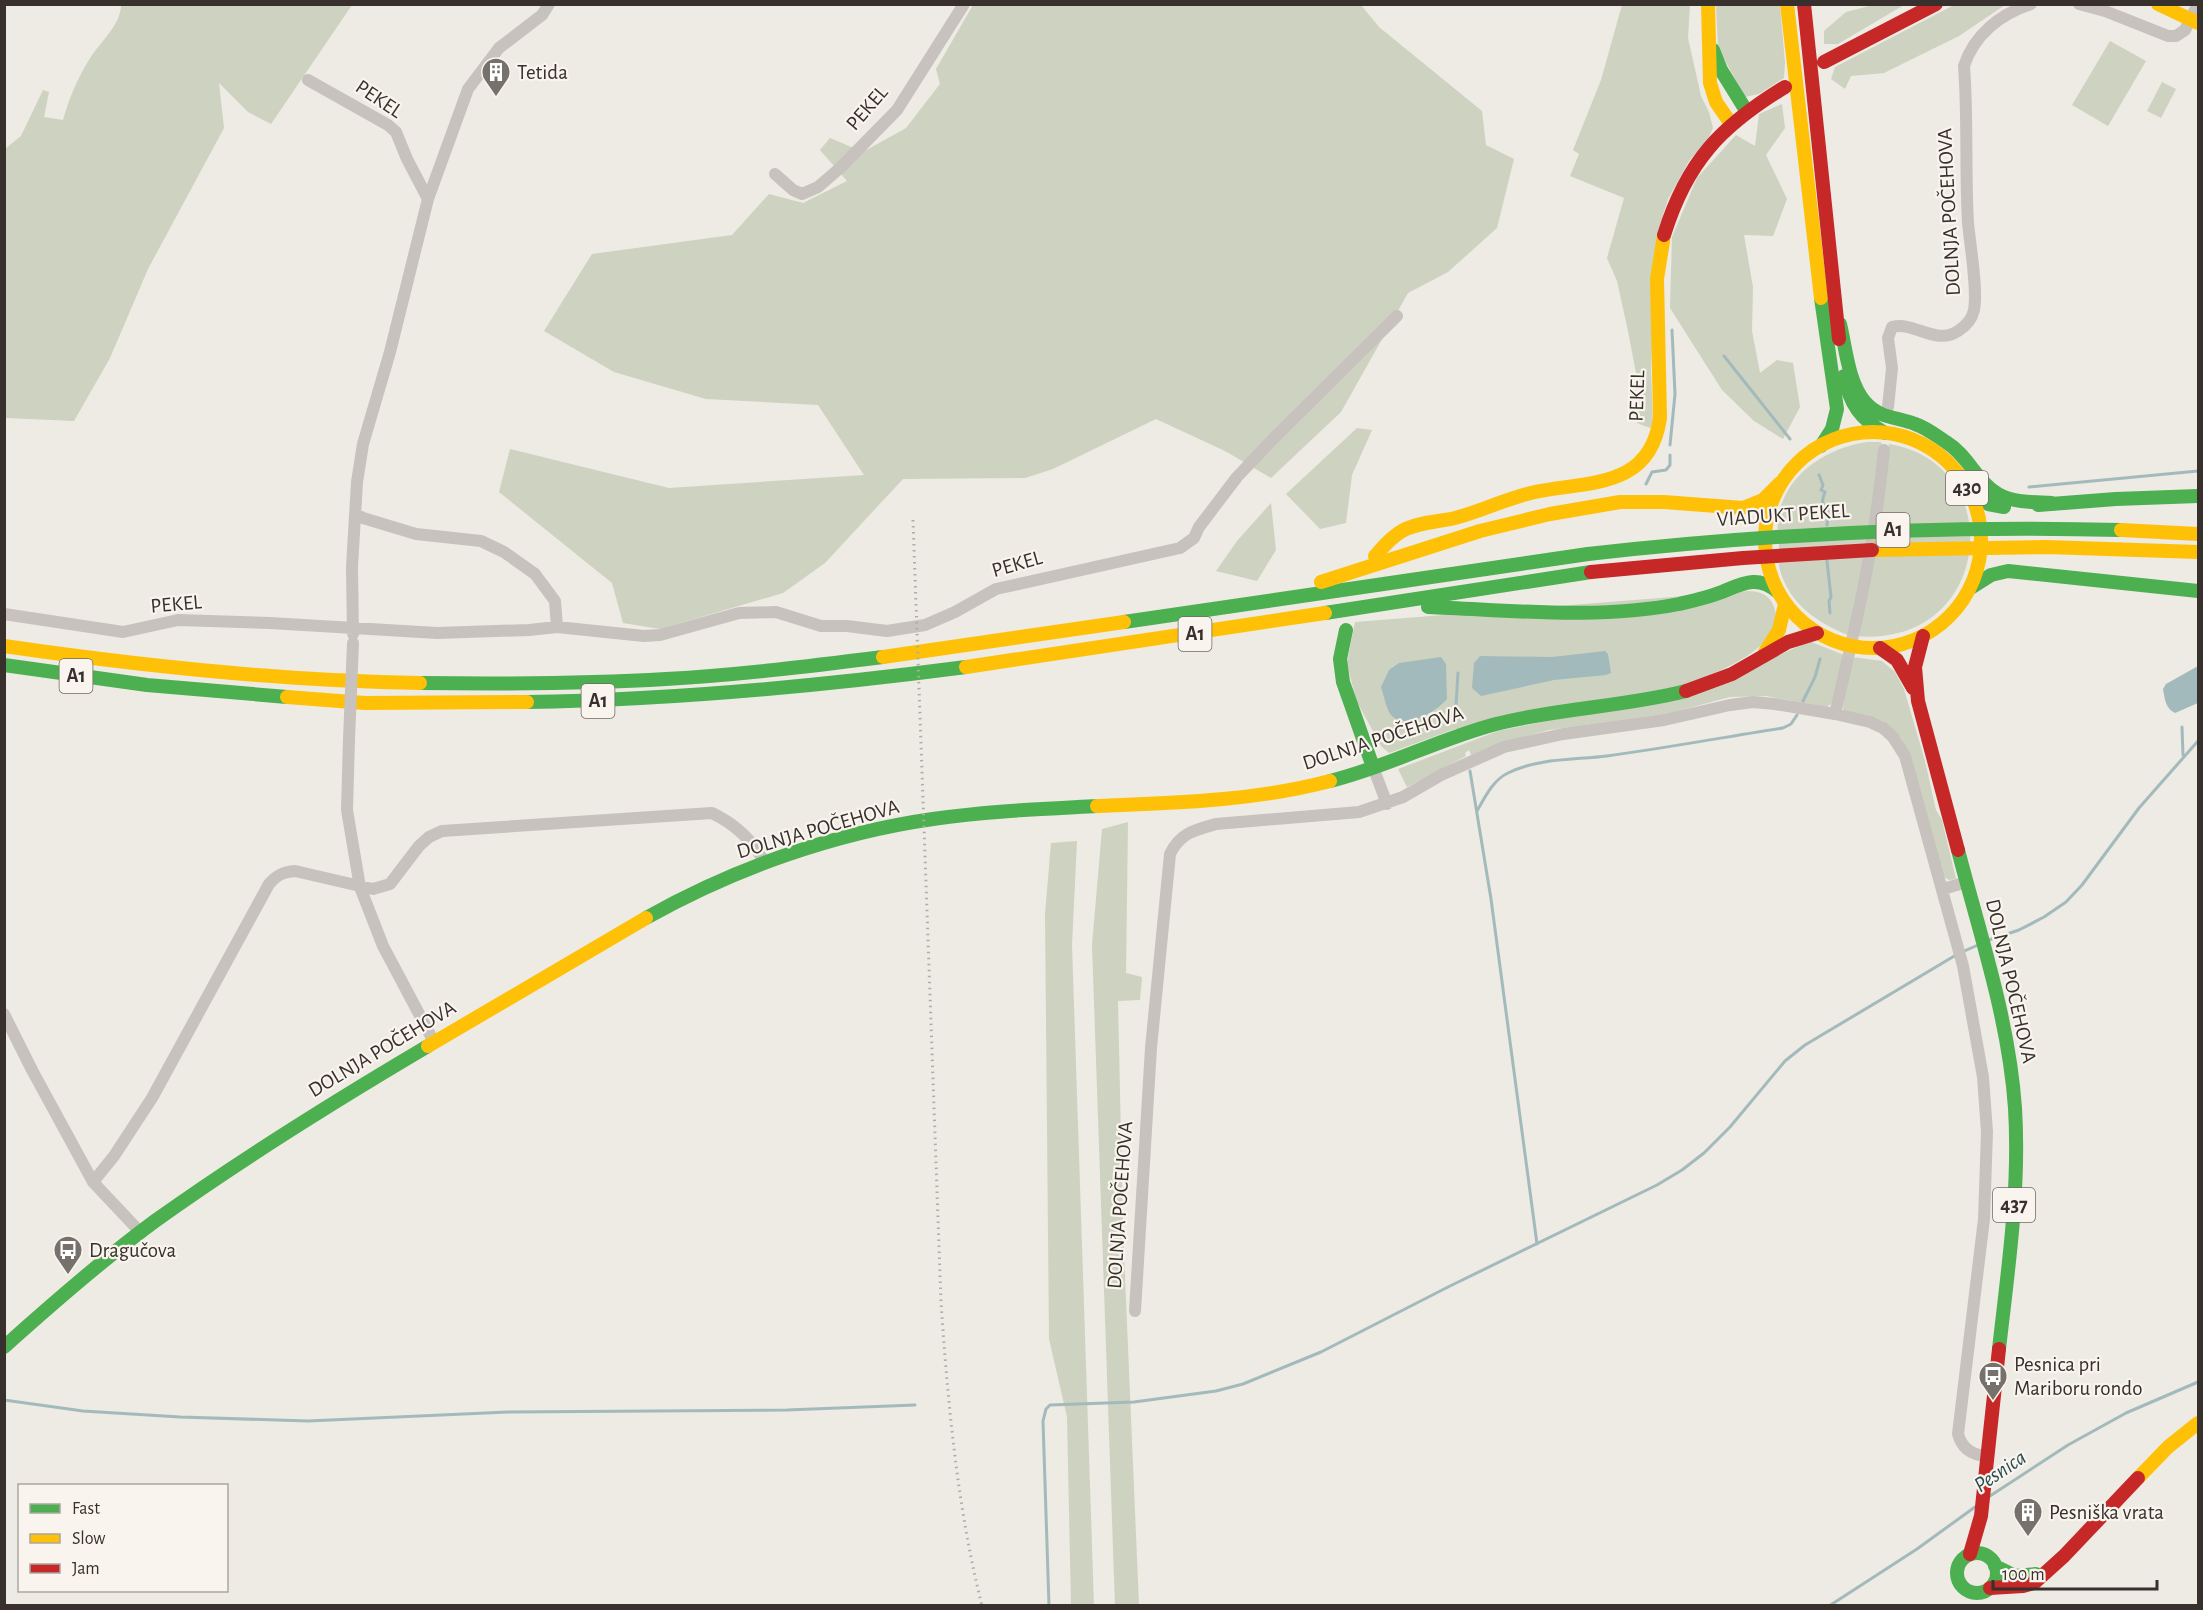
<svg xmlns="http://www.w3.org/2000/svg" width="2203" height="1610" font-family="'Alegreya Sans',sans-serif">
  <rect width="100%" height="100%" fill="#eeeae4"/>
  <path fill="#ced2c0" d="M 1877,4 L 1904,5 L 1838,44 L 1824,44 L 1824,31 L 1846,12 Z
    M 121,5 L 352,5 L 271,124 L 248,112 L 219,83 L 224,128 L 148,269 L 110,358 L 74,421 L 7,418 L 4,418 L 5,149 L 21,136 L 43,90 L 49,92 L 44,117 L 63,120 C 69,99 77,79 89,60 C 99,43 121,25 121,5 Z
    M 973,5 L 1361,5 L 1379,27 L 1482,111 L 1486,145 L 1514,159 L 1497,228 L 1448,272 L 1408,293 L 1341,412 L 1271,478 L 1225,451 L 1156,419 L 1053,469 L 1025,478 L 903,479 L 825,563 L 783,593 L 660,629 L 623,623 L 612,583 L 499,492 L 510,449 L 669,488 L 864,475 L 818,405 L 706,399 L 614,372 L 544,331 L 592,254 L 732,235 L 769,194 L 803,203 L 847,181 L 820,150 L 830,138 L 863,152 L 906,128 L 940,84 L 936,69 Z
    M 1622,5 L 1690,5 L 1688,38 L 1701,96 L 1709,112 L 1713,128 L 1708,139 L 1689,161 L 1668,199 L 1657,234 L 1651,368 L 1653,425 L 1650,428 L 1637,423 L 1640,394 L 1628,331 L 1617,281 L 1607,258 L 1624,198 L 1570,176 L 1579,154 L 1573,150 L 1601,80 Z
    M 1716,5 L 1780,5 L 1785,63 L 1784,78 L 1759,94 L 1745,97 L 1718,48 Z
    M 1954,5 L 2005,5 L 1959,36 L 1884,73 L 1851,76 L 1845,89 L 1831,79 L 1835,67 Z
    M 2110,41 L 2146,61 L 2108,126 L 2072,105 Z
    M 2162,82 L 2176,89 L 2161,118 L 2147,111 Z
    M 1782,104 L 1785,128 L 1766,155 L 1787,199 L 1773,236 L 1744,235 L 1753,287 L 1752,331 L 1760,373 L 1777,360 L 1793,363 L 1800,407 L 1783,439 L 1754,421 L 1722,390 L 1670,308 L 1672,237 L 1697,178 L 1736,135 L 1755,146 L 1759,114 Z
    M 1357,428 L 1372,430 L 1352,475 L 1346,523 L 1320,529 L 1286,494 Z
    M 1867,442 L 1881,442 L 1882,446 L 1852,627 L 1848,635 C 1817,623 1789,603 1780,570 C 1778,561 1779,551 1779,542 C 1778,534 1777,526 1778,519 C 1784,475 1826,448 1867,442 Z
    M 1889,444 C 2011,464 1992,649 1856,636 Z
    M 1271,503 L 1276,550 L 1257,581 L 1216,571 L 1237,541 Z
    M 1748,591 C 1760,591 1770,595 1774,607 C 1789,648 1708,677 1679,686 L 1452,730 L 1389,753 L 1381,746 L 1356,700 L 1347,663 L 1355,622 Z
    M 1809,641 L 1844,655 L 1832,703 L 1827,707 L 1766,696 L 1730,697 L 1670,713 L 1549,730 L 1510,741 L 1471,755 L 1469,750 L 1465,753 L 1466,756 L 1407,787 L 1398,769 L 1498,731 L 1571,716 L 1773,658 Z
    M 1852,657 L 1882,661 L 1895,672 L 1904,689 L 1925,761 L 1936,810 L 1942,820 L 1956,879 L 1949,880 L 1943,876 L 1902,739 L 1883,721 L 1844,711 L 1843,709 L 1845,687 Z
    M 1128,822 L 1126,973 L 1142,977 L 1140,1000 L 1118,1001 L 1123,1230 L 1139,1605 L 1115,1606 L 1092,945 L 1102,829 Z
    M 1077,841 L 1072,945 L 1094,1606 L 1071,1605 L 1067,1417 L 1049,1339 L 1045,914 L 1051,843 Z"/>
  <path fill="#a3babc" d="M 1605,651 L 1608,654 L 1611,673 L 1606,675 L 1554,680 L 1481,696 L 1472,688 L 1474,663 L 1480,656 L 1552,657 Z
    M 1441,657 L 1446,664 L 1447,699 C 1437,711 1405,731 1391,715 C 1386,708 1384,696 1381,687 L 1389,670 L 1399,663 Z
    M 2198,666 L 2198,703 L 2175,713 C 2165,708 2165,699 2163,689 L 2166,684 Z"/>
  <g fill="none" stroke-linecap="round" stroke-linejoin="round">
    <path stroke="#a3babc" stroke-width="3" d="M 1724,356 L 1790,439
      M 1670,445 L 1675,394 L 1672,330
      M 1819,475 L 1823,485 L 1821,490 L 1825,492 C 1819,507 1826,504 1828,515 C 1829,518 1827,521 1827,525
      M 1646,484 L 1652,472 L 1666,470 L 1670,465 L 1670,455
      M 2029,487 L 2198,471
      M 1827,561 L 1831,597 L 1829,601 L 1830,613
      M 1458,673 L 1456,705 L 1460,715
      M 1803,701 L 1815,677 L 1820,659
      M 2182,727 L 2183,755
      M 1470,771 L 1491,899 L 1537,1244
      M 1477,811 C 1485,797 1493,780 1508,773 C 1538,758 1575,760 1607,756 C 1666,748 1724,737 1783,728 L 1791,724 L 1797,715
      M 1989,940 L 2019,930 L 2044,917 L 2066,902 L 2082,885 L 2139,808 L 2198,741
      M 1962,952 L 1978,945
      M 4,1400 L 83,1411 L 180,1417 L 308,1421 L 508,1412 L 787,1410 L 915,1405
      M 1990,1496 L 2068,1445 L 2126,1413 L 2198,1382
      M 1049,1606 L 1043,1421 L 1046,1409 L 1050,1405 L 1134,1402 L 1216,1391 L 1243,1384 L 1321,1352 L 1448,1287 L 1657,1185 L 1682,1170 L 1704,1153 L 1730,1127 L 1785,1061 L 1805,1045 L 1956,955
      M 1829,1606 L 1917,1549 L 1975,1507"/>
    <path stroke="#c9c5bf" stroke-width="12" stroke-dasharray="12 6" stroke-linecap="butt" d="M 1847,662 L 1854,631"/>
    <path stroke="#c7c2bd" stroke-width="12" d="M 2079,4 L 2105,11 L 2168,36 L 2176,36 L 2185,30 L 2198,4
      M 308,80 L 388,125 L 396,132 L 407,159 L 428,199
      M 775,174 L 793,190 L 802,194 L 818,187 L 840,168 L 897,110 L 964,4
      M 1888,407 L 1892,368 L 1888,338 L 1892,327 C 1915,321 1935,346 1958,331 C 1966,326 1972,319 1974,310 C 1978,290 1970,245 1968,223 C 1965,171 1968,118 1964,66 C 1974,35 2000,14 2031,4
      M 356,514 L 363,518 L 416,534 L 481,541 L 504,552 L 535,574 L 555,601 L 557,627
      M 4,614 L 123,632 L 178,620 L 270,623 L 437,633 L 529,630 L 557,627 L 644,636 L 660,635 L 739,613 L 776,612 L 821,626 L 847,626 L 887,631 L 925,625 L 955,612 L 996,589 L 1180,548 L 1194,538 L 1199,527 L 1237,477 L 1271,441 L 1397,316
      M 1854,631 C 1868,571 1878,511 1884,450
      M 353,634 L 352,567 L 357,482 L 363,444 L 390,352 L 428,199 L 468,89 L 499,48 L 542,15 L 549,4
      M 1835,714 L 1847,662
      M 349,739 L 347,810 L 360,887 L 383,946 L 434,1042
      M 1373,767 L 1387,804
      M 1943,889 L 1967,882
      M 4,1014 L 32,1070 L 93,1182 L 141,1233
      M 93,1182 L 114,1156 L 152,1098 L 269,884 C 277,875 283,872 295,871 L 373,889 L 390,884 L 419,846 L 429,837 L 442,831 L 712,813 C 735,824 753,841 765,863
      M 1135,1311 L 1151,1048 L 1170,854 C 1180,833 1195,830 1216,824 L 1359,812 L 1403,797 L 1441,775 L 1504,747 L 1563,734 L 1664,720 L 1730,705 L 1753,702 L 1775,704 L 1835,714 L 1870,722 L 1883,728 L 1893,737 L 1905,756 L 1963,966 L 1983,1077 L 1987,1132 L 1984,1219 L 1958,1434 C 1962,1449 1973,1455 1986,1456"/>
    <path stroke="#4caf50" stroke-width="14" d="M 1713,50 L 1721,70 L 1747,112
      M 1821,298 L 1837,409 L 1832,429 L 1821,446
      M 1840,324 C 1846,349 1848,382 1865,402 C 1878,418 1897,417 1915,424 C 1925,427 1937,436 1946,442 C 1969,456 1978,485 2002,496 C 2017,503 2036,502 2052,503
      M 1844,376 C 1850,404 1860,419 1885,433
      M 1968,489 L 1988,504 L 2004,507
      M 2038,505 L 2116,499 L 2198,496
      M 1972,587 L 1991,575 L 2008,571 L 2198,591
      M 1428,607 C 1511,610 1597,620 1679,604 C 1692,601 1706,598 1719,593 C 1742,584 1757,574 1778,592
      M 1325,613 L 1591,572
      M 1124,622 L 1588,554
      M 1346,630 L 1340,659 L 1343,682 L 1373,767
      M 4,665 L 147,685 L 287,697
      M 420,683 C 502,684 584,684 666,679 C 738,675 811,666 883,657
      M 527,702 C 674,700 820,686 966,667
      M 1330,781 C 1387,767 1439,739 1496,724 C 1558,708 1623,707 1686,691
      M 1958,850 C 1980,935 2009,1020 2015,1108 C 2020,1189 2008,1269 1999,1349
      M 646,918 C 733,869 834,833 933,819 C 988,811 1042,809 1097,806
      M 4,1347 C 53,1303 102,1260 155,1221 C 243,1158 335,1101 428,1046
      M1957 1573a20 20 0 1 1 40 0a20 20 0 1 1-40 0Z
      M 1995,1566 L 2015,1576 L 2036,1574"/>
    <path stroke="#ffc107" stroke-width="14" d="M 1708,4 L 1710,83 L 1716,102 L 1731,124
      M 1787,4 L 1821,298
      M 2158,4 L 2198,23
      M1765 540a108 108 0 1 1 216 0a108 108 0 1 1-216 0Z
      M 1375,556 C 1383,547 1391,537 1402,531 C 1418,522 1438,522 1455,518 C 1482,511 1507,498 1535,492 C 1589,481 1650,489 1660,418 L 1657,279 L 1664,235
      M 1321,582 L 1480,531 L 1550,514 L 1620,502 L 1664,502 L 1743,508 L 1763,500 L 1780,483
      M 4,646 C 142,666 281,681 420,683
      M 1765,652 L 1779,630 L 1785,604
      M 883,657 L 1124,622
      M 966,667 L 1325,613
      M 287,697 L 365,703 L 527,702
      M 1097,806 C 1175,803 1254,801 1330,781
      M 428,1046 L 646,918
      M 2138,1478 L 2168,1447 L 2198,1423"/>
    <path stroke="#c62828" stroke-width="14" d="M 1804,4 L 1839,339
      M 1824,62 L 1936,4
      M 1664,235 C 1687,161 1721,126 1785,87
      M 1923,636 L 1915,667 L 1918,701 L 1958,850
      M 1880,648 L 1897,660 L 1913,688
      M 1686,691 L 1732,674 L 1788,642 L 1817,633
      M 1970,1554 L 1981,1516 L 1999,1349
      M 1990,1588 L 2023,1586 L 2034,1583 L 2064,1556 L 2138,1478"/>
    <path stroke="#afaba8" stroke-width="3" stroke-dasharray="1.5 4.5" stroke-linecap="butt" d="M 913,520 L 941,1302 C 948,1404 957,1506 982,1606"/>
    <path stroke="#c7c2bd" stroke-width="12" d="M 349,739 L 353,643"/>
    <path stroke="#4caf50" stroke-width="14" d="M 1588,554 C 1765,534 1942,525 2121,530"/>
    <path stroke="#ffc107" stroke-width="14" d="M 2121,530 L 2198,534
      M 1872,550 L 2046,547 L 2198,552"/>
    <path stroke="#c62828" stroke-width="14" d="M 1591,572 L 1743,558 L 1872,550"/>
  </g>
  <defs>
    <g id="building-pin" transform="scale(1.5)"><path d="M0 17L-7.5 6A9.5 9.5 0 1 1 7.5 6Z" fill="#77716c" stroke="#f9f4ed"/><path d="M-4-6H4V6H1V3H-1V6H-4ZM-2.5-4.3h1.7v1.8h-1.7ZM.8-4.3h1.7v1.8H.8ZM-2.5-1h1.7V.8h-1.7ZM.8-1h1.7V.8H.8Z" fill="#fff"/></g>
    <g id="bus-pin" transform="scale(1.5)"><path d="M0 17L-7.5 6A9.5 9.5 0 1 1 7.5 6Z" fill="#77716c" stroke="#f9f4ed"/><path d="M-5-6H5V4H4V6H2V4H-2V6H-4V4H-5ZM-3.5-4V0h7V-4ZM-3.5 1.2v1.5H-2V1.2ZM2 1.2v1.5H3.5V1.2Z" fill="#fff"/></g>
  </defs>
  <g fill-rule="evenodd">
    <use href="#building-pin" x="496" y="72"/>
    <use href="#bus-pin" x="68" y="1250"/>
    <use href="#bus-pin" x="1993" y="1376"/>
    <use href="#building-pin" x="2028" y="1512"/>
  </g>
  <g text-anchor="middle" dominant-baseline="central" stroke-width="4.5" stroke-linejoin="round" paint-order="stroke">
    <g fill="#f9f4ed" stroke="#716b66" stroke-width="1.5">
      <rect x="1946" y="471" width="42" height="34" rx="4.5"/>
      <rect x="1876.5" y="513" width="33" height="34" rx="4.5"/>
      <rect x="1178.5" y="617" width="33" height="34" rx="4.5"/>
      <rect x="59.5" y="659" width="33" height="34" rx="4.5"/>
      <rect x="581.5" y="684" width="33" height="34" rx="4.5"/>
      <rect x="1993" y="1188" width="42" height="34" rx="4.5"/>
    </g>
    <g font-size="20" font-weight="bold" fill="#37302c">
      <text x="1967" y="488">430</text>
      <text x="1893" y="530">A1</text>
      <text x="1195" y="634">A1</text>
      <text x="76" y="676">A1</text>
      <text x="598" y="701">A1</text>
      <text x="2014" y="1205">437</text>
    </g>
    <g font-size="21" fill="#37302c" stroke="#f9f4ed" text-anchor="start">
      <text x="517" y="72">Tetida</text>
      <text x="89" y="1250">Dragučova</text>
      <text x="2014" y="1364">Pesnica pri<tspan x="2014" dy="24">Mariboru rondo</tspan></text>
      <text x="2049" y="1512">Pesniška vrata</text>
    </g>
    <g font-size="21" fill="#37302c" stroke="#f9f4ed">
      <text transform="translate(379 99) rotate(34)">PEKEL</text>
      <text transform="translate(867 108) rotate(-49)">PEKEL</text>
      <text transform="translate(1949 212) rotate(-93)">DOLNJA POČEHOVA</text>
      <text transform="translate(1637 396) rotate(-88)">PEKEL</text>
      <text transform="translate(1783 515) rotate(-4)">VIADUKT PEKEL</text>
      <text transform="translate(1017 564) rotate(-16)">PEKEL</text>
      <text transform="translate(176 604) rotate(-5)">PEKEL</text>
      <text transform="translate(1383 738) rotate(-18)">DOLNJA POČEHOVA</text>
      <text transform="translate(818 829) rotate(-16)">DOLNJA POČEHOVA</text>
      <text transform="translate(2011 981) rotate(77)">DOLNJA POČEHOVA</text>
      <text transform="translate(382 1049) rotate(-31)">DOLNJA POČEHOVA</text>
      <text transform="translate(1120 1205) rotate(-86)">DOLNJA POČEHOVA</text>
    </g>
    <g font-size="22" font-style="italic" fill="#264d54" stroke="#f9f4ed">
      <text transform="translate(2000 1471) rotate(-34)">Pesnica</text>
    </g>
  </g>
  <rect width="2203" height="1610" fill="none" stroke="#37302c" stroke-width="12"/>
  <rect x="18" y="1484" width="210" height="108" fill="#f9f4ed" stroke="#aba6a0" stroke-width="1.5"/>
  <rect x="30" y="1504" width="30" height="9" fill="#4caf50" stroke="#aba6a0" stroke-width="1.5"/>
  <text x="72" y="1514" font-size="18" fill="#37302c">Fast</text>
  <rect x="30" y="1534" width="30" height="9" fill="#ffc107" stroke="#aba6a0" stroke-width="1.5"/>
  <text x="72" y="1544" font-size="18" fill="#37302c">Slow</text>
  <rect x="30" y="1564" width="30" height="9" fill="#c62828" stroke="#aba6a0" stroke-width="1.5"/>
  <text x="72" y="1574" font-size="18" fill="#37302c">Jam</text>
  <path d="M1993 1580v9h164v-9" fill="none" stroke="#37302c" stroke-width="3"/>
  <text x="2002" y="1580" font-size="18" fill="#37302c" stroke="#f9f4ed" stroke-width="4.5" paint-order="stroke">100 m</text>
</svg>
